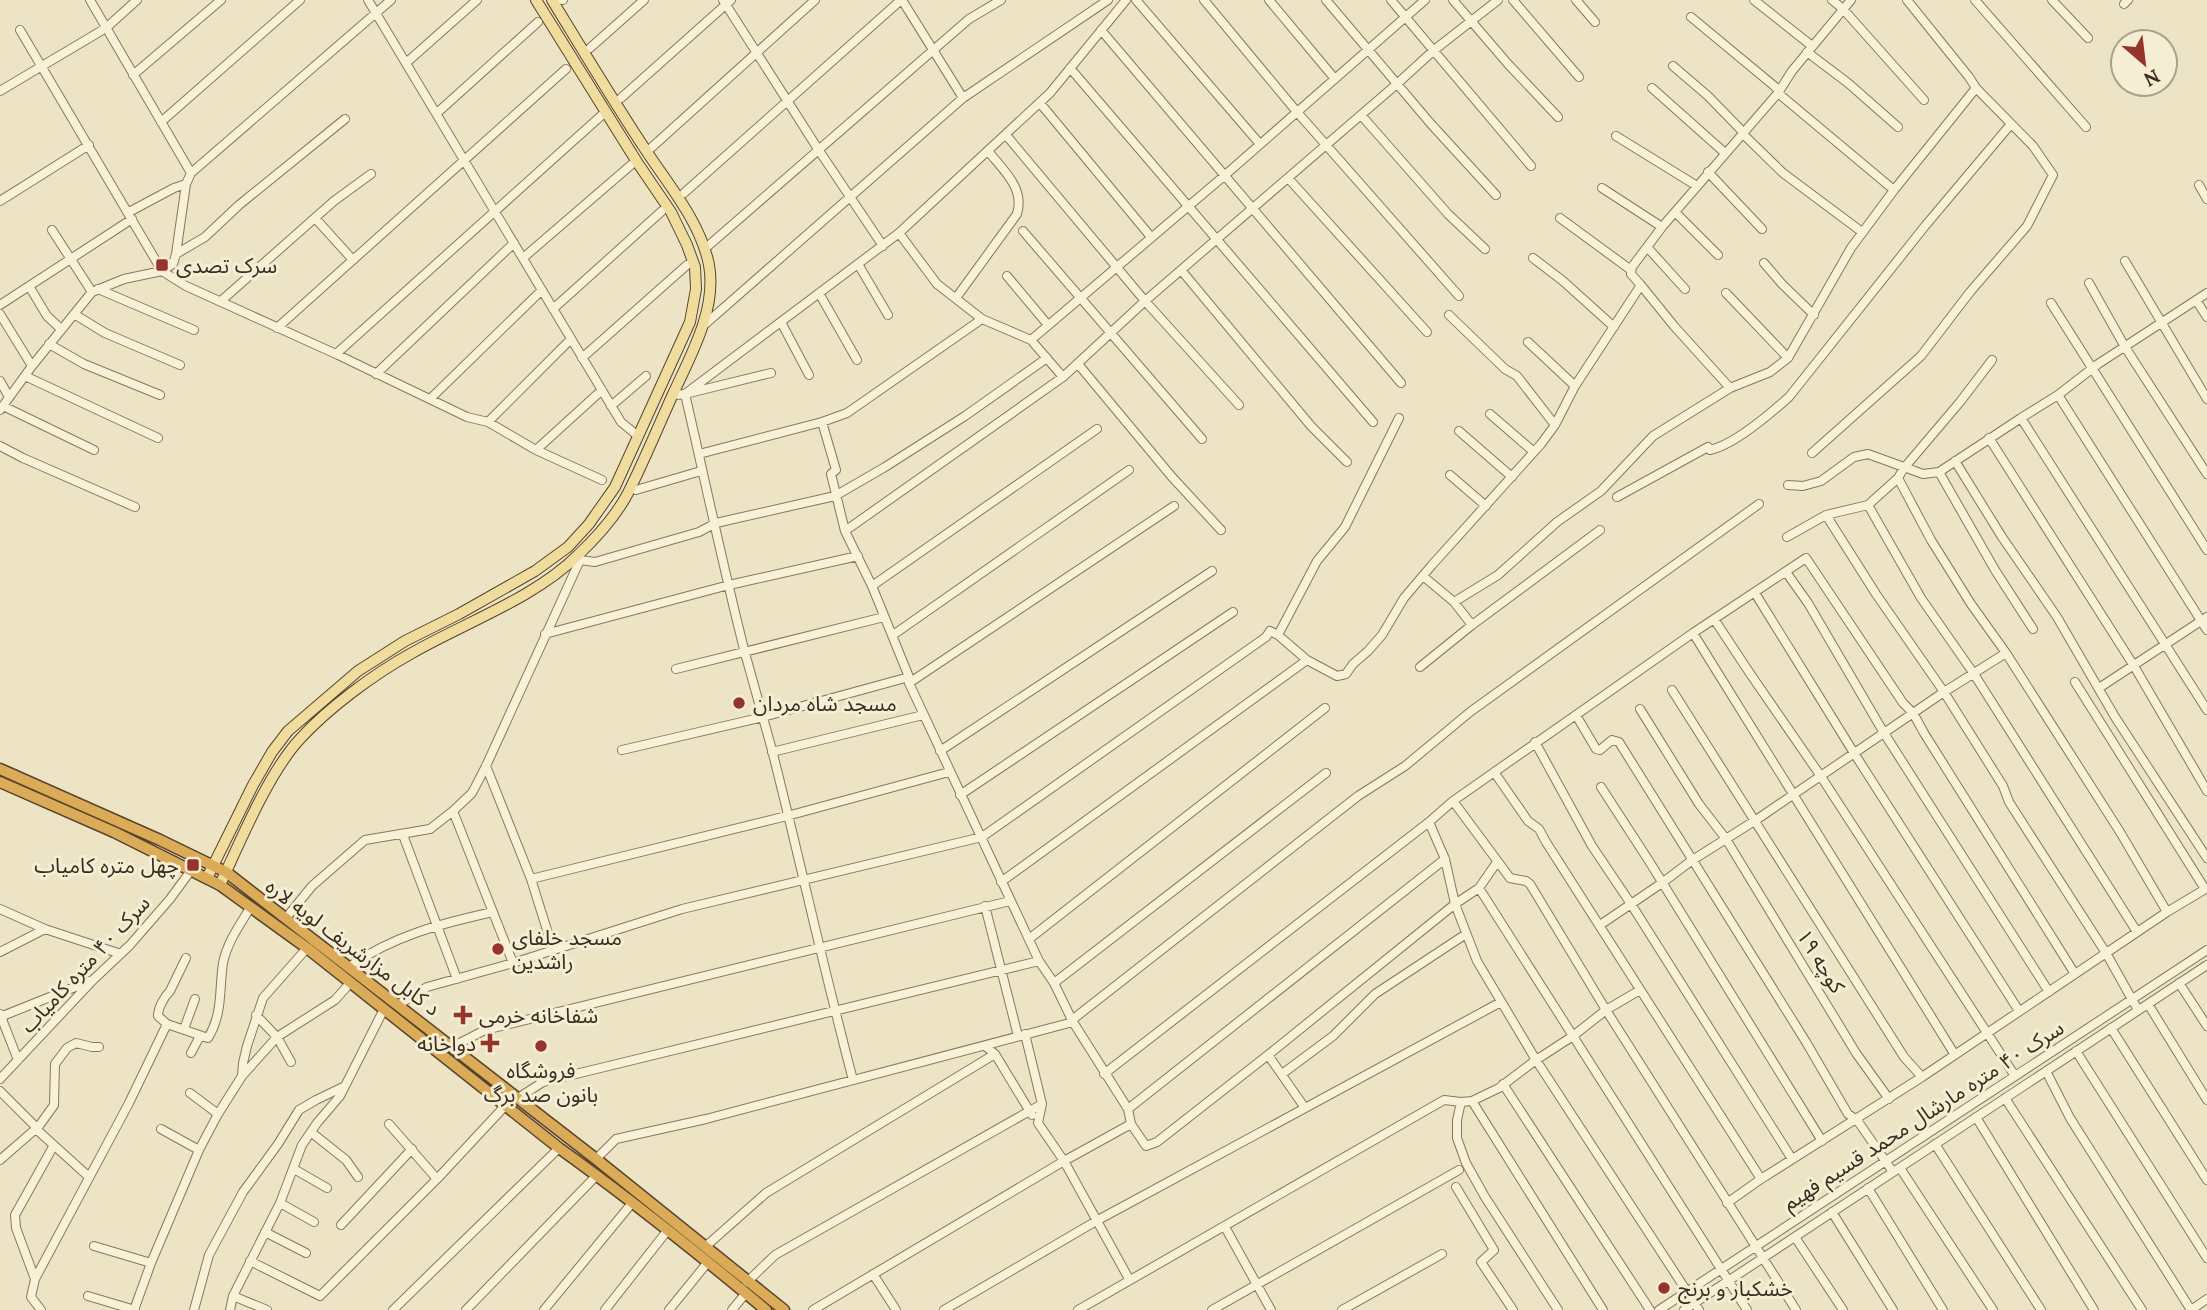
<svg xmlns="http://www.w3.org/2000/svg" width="2207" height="1310" font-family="Lora,'Noto Sans Arabic',serif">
  <rect width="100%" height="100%" fill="#ede4c5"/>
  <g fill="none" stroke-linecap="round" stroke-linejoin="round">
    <g stroke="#88775b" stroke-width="10">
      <path id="minor" d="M 90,0 L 191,173
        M 368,0 L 621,422 L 638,436
        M 562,0 L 563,0
        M 723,0 L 818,149 L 883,246
        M 902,0 L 963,98
        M 1136,0 L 1259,143
        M 1204,0 L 1297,112 L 1459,296
        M 1269,0 L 1335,79
        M 1326,0 L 1431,124 L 1496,195
        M 1391,0 L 1531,166
        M 1453,0 L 1508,64 L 1558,117
        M 1513,0 L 1579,77
        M 1576,0 L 1595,22
        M 1754,0 L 1812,46
        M 1832,0 L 1843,9 L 1924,100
        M 1975,0 L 2086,127
        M 2052,0 L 2088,38
        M 2124,4 L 2128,0
        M 1691,17 L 1779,90
        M 20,30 L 162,271 L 186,286 L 336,354 L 467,417 L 488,422 L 536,450 L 602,480
        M 1101,30 L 1401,383
        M 590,48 L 644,0
        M 1807,52 L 1848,83 L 1898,127
        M 406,63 L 477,0
        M 1673,66 L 1708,96 L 1744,133
        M 1070,68 L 1373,422
        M 133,75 L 221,0
        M 1652,88 L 1725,153
        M 0,91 L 106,28 L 137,0
        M 1778,93 L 1894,190
        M 621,98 L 731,0
        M 1040,103 L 1151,237
        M 437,113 L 538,22
        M 1361,115 L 1448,214 L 1485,249
        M 161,122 L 300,0
        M 1743,134 L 1783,173 L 1862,232
        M 1006,135 L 1145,301 L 1239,405
        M 1616,136 L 1697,186
        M 651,148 L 815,0
        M 1708,172 L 1762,229
        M 1288,178 L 1427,332
        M 2199,185 L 2207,199
        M 1602,188 L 1662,227
        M 684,193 L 901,0
        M 0,201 L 89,145
        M 129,212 L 174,188 L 186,184
        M 1675,212 L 1718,255
        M 315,218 L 353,260
        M 1560,218 L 1631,270
        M 52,230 L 92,292
        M 1023,231 L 1202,439
        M 899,233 L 937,284 L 982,319 L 1031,340 L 1063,377
        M 708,246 L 969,19 L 1001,0
        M 1647,247 L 1685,289
        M 176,254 L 205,237 L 239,205 L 345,119
        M 523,258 L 631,165
        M 1533,258 L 1563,281 L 1614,327
        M 2125,261 L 2207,399
        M 1764,263 L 1782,284 L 1814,315
        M 858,264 L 888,315
        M 1181,270 L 1311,426 L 1347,462
        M 1007,276 L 1048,325
        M 2089,283 L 2125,347 L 2207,474
        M 1640,284 L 1674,326 L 1730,388
        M 29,286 L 47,316 L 61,329
        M 98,289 L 194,330
        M 819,293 L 857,360
        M 1726,293 L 1788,358
        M 2207,293 L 2098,364 L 2058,395 L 2021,418 L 2207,710
        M 956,298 L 1017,214 C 1025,188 1003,170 988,151
        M 2196,300 L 2207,317
        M 221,301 L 334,201 L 371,174
        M 2051,303 L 2207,550
        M 0,305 L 132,219
        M 553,309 L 662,211
        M 0,314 L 32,366
        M 74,314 L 105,333 L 180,365
        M 1449,315 L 1505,369 L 1517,376 L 1555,425
        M 781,322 L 809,375
        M 703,326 L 963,98 L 1108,0
        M 277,328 L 566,69
        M 1031,340 L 1224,176 L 1425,0
        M 1528,342 L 1575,386
        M 49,344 L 84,364 L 160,395
        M 336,354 L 602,115
        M 582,358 L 687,265
        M 1078,364 L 1172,477 L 1221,530
        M 376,374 L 514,243
        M 25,376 L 158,438
        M 0,381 L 9,397
        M 685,394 C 705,480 723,567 745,653 C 754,685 763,718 772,750 C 800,860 824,971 853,1080
        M 685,394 L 899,233 L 1050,93 L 1126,0
        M 672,395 L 685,394 L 771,373
        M 2058,395 L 2207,630
        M 430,399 L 542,290
        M 3,406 L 94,450
        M 611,406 L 646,376
        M 0,410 L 32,366 L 92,292 L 124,279 L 162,271 L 173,264 L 176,254 L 186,184 L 191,173 L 391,0
        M 1490,414 L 1534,452
        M 488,422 L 571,339
        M 1459,431 L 1512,477
        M 1989,438 L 2134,666 L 2207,791
        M 0,446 L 23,458 L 135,507
        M 536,450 L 602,390
        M 1812,453 L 1921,356 L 1970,292 L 2027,226 L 2053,175 L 2033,146 L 1976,88 L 1969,77 L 1907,0
        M 699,454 L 822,422 L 847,413 L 982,319
        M 1955,461 L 2002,537 L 2057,617 L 2115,717 L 2207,858
        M 1939,472 L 1995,570 L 2033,629
        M 1450,475 L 1486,506
        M 1898,478 L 1931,540 L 1971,604 L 2006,653 L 2120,832 L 2167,912
        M 1788,485 L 1803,486 L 1821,481 L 1854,457 L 1868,454 L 1923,474 L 1939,472 L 2021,418
        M 636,490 L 701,471
        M 1617,497 L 1708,447 L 1710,450 C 1734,445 1770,414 1789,397 L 1925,226 L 2011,124
        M 1868,505 L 1921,598 L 1974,674 L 2137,932
        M 1826,515 L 1876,594 L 1944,692 L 2003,786 L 2009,802 L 2106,953 L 2138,1010
        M 845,531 L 1063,377 L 1145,301 L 1398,83 L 1433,51 L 1498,0
        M 1787,537 L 1826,515 L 1868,505 L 1898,478 L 1904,468 L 1960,402 L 1992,360
        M 580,560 L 595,562 L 699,532 L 716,523 L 835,496 L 885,467 L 965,416 L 1047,358
        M 1786,572 L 1808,603 L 1884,733 L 2049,992
        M 1423,576 L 1454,602 L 1498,575 L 1557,522 L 1601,491 L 1653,436 L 1730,388 L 1770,372 L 1788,358 L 1851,248 L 1894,190 L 1976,88
        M 872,586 L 1097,429
        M 1755,593 L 1854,753 L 2019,1011
        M 1454,602 L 1472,625
        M 1714,619 L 1749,672 L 1820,775 L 2015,1076
        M 1693,633 L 1955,1055
        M 545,634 L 729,585 L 858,556
        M 893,635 L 1129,470
        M 1278,635 L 1317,561 L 1345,527 L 1399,418
        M 1420,667 L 1472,625 L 1600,530
        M 676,669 L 884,617
        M 2075,682 L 2205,889
        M 909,683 L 1174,506
        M 2099,688 L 2207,617
        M 1672,690 L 1904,1057 L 1922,1077
        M 1640,709 L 1699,804 L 1726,839 L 1856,1053 L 1889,1099
        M 1576,715 L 1596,749 L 1600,750 L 1612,740 L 1619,742 L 1806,1042 L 1848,1114 L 1857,1120 L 1893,1172
        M 1535,742 L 1592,846 L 1631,904 L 1792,1159
        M 622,750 L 763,717 L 909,677
        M 940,751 L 1212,571
        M 772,752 L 923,715
        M 486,766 L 531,879 L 553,949
        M 1494,772 L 1528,821 L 1539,829 L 1546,842 L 1761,1179
        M 1601,787 L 1649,861 L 1822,1141
        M 960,795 L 1233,612
        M 1453,801 L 1510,878 L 1526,881 L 1530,884 L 1606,1010 L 1796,1310
        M 453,811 L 513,963
        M 1429,822 L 1445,859 L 1455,904 L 1477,961 L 1536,1060 L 1699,1310
        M 403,835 L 457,979
        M 531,879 L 787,816 L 949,772
        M 1001,882 L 1307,660
        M 1479,888 L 1747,1310
        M 985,906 L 1018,1036
        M 0,909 L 45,929 L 121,954
        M 286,918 L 312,886 L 365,840 L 430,829 L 453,811 L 472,793 L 486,766 L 580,560 L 577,557
        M 1600,925 L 1662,883 L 1691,861 L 1756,820 L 1944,692 L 2006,653
        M 1029,939 L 1325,708
        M 0,952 L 45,929
        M 186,958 L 170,991 C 164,997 158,1008 158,1016 L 167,1024 L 208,1038 C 223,1014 219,989 223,963 C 227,943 239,926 250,908
        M 349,967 C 392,936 443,923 493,912
        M 1054,983 L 1326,773
        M 2179,983 L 2207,1026
        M 2148,1004 L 2207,1100
        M 398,1005 L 427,987 L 513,963 L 682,909 L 982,837 L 1266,637 L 1270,631 L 1278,635 L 1307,660 L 1337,676 L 1346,674 L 1353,664 L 1368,651 L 1382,635 L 1404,598 L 1432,565 L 1541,444 L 1555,425 L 1575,386 L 1639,288 L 1640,284 L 1631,274 L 1632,267 L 1662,227 L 1778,93 L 1792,71 L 1851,0
        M 0,1014 L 18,1060
        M 256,1015 L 277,1037 L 291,1062
        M 0,1017 L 90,981
        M 1072,1020 L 1358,796 L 1405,766 L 1470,712 L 1759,504
        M 2111,1028 L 2207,1180
        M 184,1029 L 195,999
        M 1025,1034 L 1042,1104 L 1038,1123 L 1064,1161 L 1129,1279
        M 452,1047 L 485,1030 L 1010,901
        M 2076,1051 L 2207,1258
        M 191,1053 L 200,1036
        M 995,1054 L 1032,1115
        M 1268,1055 L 1305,1108
        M 2046,1071 L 2070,1118 L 2191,1310
        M 1104,1074 L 1429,822 L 1453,801 L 1693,633 L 1806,558 L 1903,703 L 1913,713 L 1924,733 L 2075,974
        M 1282,1074 L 1333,1036 L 1375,994 L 1466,934
        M 242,1076 L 277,1037 L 335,1000 L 350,983
        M 0,1079 L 93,980 L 130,945 L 170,899 L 192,869
        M 1503,1084 L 1650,1310
        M 0,1091 L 35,1126 L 36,1129 L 89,1177
        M 190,1093 L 218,1114
        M 518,1098 L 543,1082 L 1039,961
        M 2005,1098 L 2142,1310
        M 1472,1101 L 1603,1310
        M 1461,1102 L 1457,1120 L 1457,1138 L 1466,1163 L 1485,1197 L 1558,1310
        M 1128,1109 L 1445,859
        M 1976,1117 L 2094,1310
        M 389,1124 L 437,1179
        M 1131,1124 L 1146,1146 L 1157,1142 L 1268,1055 L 1455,904 L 1479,888 L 1497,862
        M 161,1129 L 199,1150
        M 312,1133 L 346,1160 L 358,1177
        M 1935,1144 L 2041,1310
        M 596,1159 L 616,1139 L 706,1119 L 1073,1022
        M 0,1160 L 39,1126 L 54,1105 L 55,1064 L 67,1048 L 76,1043 L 92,1047 L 99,1047
        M 1900,1168 L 1993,1310
        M 294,1169 L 327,1188
        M 1456,1187 L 1494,1250 L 1481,1262 L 1513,1310
        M 1868,1188 L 1943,1310
        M 280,1203 L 314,1222
        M 1727,1203 L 1761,1179 L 1922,1077 L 2167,912 L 2207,888
        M 1832,1212 L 1893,1310
        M 341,1225 L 412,1149
        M 1225,1227 L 1271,1310
        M 265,1232 L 306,1253
        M 1795,1237 L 1843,1310
        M 94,1246 L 151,1263
        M 705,1247 L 766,1193 L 995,1054 L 985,1046
        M 250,1261 L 320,1296 L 437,1179 L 505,1106
        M 873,1274 L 896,1310
        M 35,1279 L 16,1228 L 15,1215 L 54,1145
        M 747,1282 L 775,1255 L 1042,1104
        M 88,1296 L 135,1310
        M 233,1296 L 267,1310
        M 41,1310 L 31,1297 L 35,1279 L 129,1103 L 167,1024
        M 134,1310 L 151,1263 L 199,1150 L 218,1114 L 242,1076 L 243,1063 L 247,1046 L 263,998 L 307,948
        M 194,1310 L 209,1255 L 243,1192 L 278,1144 L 299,1110 L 316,1100 L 343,1087
        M 230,1310 L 233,1296 L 280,1203 L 302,1145 L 317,1123 L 340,1096 L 384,1009
        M 393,1310 L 559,1148
        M 466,1310 L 597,1175
        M 544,1310 L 632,1203
        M 605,1310 L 667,1231
        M 669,1310 L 708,1262
        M 732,1310 L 746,1293
        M 813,1310 L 1064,1161 L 1131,1124 L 1128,1109 L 1073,1022 L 1054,983 L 1039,961 L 909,683 L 909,677 L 872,586 L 845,531 L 831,474 L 836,470 L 822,422
        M 944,1310 L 1098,1220 L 1501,1002
        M 1078,1310 L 1444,1100 L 1461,1102 L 1472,1101 L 1499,1088 L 1536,1060 L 1573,1036 L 1606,1010 L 1640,990
        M 1212,1310 L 1459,1170
        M 1342,1310 L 1442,1254
        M 1659,1310 L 2207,950
        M 1684,1310 L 2207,965
        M 2191,1310 L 2207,1299"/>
    </g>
    <g stroke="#56442f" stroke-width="12">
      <path id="major" d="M 207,878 L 253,785 L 272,752 L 288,731 L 358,671 L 405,641 L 459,614 L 535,571 L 568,547 L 589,524 L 615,487 L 690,322 L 696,289 L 695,267 L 687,245 L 671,212 L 637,162 L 536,0
        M 220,885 C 240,842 268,774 299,740 C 328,708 374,674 412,653 C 464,623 535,598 578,555 C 597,537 616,516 628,493 C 644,461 658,427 673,394 C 691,355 717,309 709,265 C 701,224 671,188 649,155 C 615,104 584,52 552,0"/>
    </g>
    <g stroke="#56442f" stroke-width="13">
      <path id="highway" d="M 0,769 L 160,840 L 226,872 L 596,1159 L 784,1310
        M 0,782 L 114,832 L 220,885 L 307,948 L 559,1148 C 630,1199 699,1254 766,1310"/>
    </g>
    <use href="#minor" stroke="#f8f1d8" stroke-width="8"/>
    <use href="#major" stroke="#f0dd9d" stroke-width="10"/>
    <use href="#highway" stroke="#dbab57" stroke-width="10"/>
  </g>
  <g fill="#96342c" stroke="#f5eed4" stroke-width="2.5">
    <rect x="155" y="258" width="14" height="14" rx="3.5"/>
    <circle cx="739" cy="703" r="7"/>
    <rect x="186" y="858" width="14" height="14" rx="3.5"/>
    <circle cx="498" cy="949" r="7"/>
    <path d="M459.5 1004.5h7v7h7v7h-7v7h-7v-7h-7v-7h7z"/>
    <path d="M486.5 1032.5h7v7h7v7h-7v7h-7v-7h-7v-7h7z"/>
    <circle cx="541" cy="1046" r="7"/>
    <circle cx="1664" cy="1288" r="7"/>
  </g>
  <g text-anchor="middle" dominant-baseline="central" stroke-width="6" stroke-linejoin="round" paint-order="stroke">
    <g font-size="21" fill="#382d1f" stroke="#f5eed4" text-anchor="start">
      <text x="176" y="265">سرک تصدی</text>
      <text x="753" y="703">مسجد شاه مردان</text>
      <text x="179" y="865" text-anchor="end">چهل متره کامیاب</text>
      <text x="512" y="937">مسجد خلفای<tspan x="512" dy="24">راشدین</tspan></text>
      <text x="479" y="1015">شفاخانه خرمی</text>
      <text x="476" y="1043" text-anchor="end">دواخانه</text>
      <text x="541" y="1070" text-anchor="middle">فروشگاه<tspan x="541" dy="24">بانون صد برگ</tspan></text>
      <text x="1678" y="1288">خشکبار و برنج</text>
    </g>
    <g font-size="21" fill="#382d1f" stroke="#f5eed4">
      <text transform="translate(353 947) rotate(37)">د کابل مزارشریف لویه لاره</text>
      <text transform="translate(1821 961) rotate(58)">کوچه ۱۹</text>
      <text transform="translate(85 964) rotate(-47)">سرک ۴۰ متره کامیاب</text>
      <text transform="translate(1923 1115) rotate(-33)">سرک ۴۰ متره مارشال محمد قسیم فهیم</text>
    </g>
  </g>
  <g transform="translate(2144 63) rotate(152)"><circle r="33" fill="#f5eed4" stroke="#a9a18c" stroke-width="2"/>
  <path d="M0-5L12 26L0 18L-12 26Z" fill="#96342c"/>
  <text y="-10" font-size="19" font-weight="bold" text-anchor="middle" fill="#382d1f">N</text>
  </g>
</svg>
